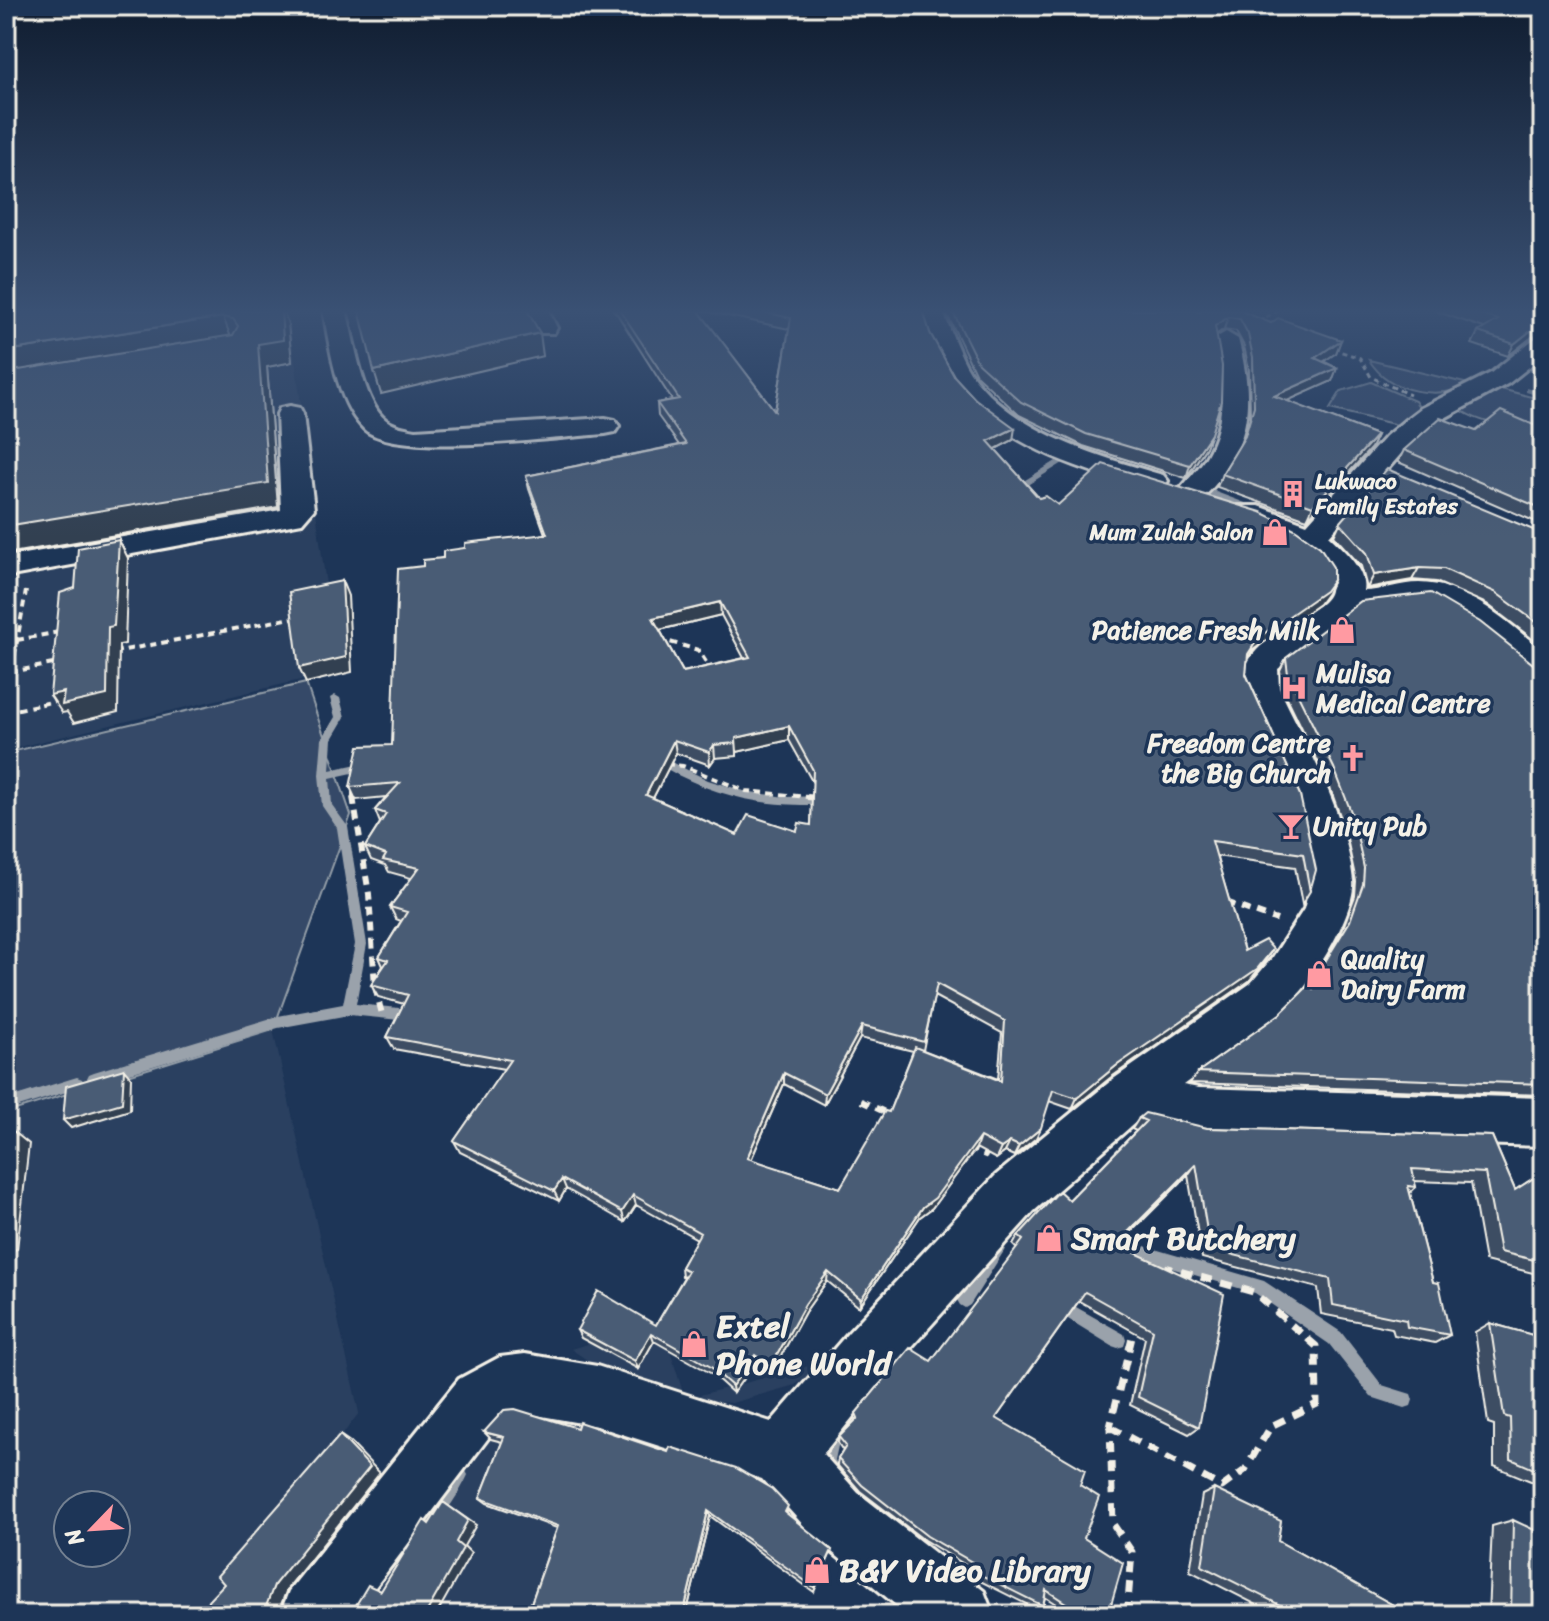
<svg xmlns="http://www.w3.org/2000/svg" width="1549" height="1621" font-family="Sriracha,sans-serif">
  <rect width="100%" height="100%" fill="#1d3557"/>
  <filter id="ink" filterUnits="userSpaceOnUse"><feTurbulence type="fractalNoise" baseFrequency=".0125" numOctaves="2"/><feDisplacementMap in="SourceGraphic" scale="16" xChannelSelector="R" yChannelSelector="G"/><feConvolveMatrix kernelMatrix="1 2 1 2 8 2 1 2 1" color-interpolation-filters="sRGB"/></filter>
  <g filter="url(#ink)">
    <path fill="#2a4060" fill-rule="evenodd" d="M 6,310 L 288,310 L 338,671 L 6,750 Z
      M 273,1030 L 359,1413 L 205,1615 L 6,1615 L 6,1113 ZM 68,1505 L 116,1505 L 116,1553 L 68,1553 Z
      M 661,1322 L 685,1399 L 835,1359 L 795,1385 L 732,1403 L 685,1399 L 629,1389 L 571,1349 Z
      M 493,1399 L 594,1418 L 712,1459 L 656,1615 L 339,1615 Z"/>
    <path fill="#354a67" stroke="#949ea8" stroke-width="2" d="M 1369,360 L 1473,385 C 1438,399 1391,395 1369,360 Z
      M 1371,382 L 1415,401 L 1423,413 L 1402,426 L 1330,409 L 1341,391 Z
      M 1501,389 L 1543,400 L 1543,437 C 1516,424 1482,427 1458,408 L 1474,398 Z
      M 306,683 L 351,815 L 273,1030 L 6,1113 L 6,753 Z"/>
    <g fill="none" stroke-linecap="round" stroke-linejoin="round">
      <path fill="#9aa2ab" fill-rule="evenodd" d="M 1526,388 L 1543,393 L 1543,397 L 1526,392 Z
        M 1056,461 L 1063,463 L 1016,492 L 1010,492 L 1009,490 Z
        M 1212,479 L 1219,481 L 1213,487 L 1216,492 L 1264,510 L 1263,512 L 1257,512 L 1210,496 L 1205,487 Z
        M 335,695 L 340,698 L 345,717 L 332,739 L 330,770 L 366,762 L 371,766 L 366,770 L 330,778 L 332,805 L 348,827 L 367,944 L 356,1004 L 410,1009 L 415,1011 L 416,1015 L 415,1019 L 410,1021 L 349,1015 L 278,1028 L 94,1084 L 89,1082 L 87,1078 L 89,1074 L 94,1072 L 278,1016 L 343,1004 L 355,944 L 337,828 L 322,806 L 319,775 L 322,739 L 335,717 L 330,698 Z
        M 669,761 L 708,780 L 744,791 L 785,797 L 825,796 L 830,800 C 823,806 811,805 801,805 C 753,805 707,792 665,768 L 664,765 L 665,762 Z
        M 1324,777 L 1329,781 L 1338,803 L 1337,806 L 1333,807 L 1328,803 L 1319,781 Z
        M 77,1077 L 82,1079 L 84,1083 L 82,1087 L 6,1111 L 6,1099 Z
        M 1108,1232 L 1134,1243 L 1264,1281 L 1341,1332 L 1382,1385 L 1411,1394 L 1413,1400 L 1411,1406 L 1405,1408 L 1371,1397 L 1329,1344 L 1255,1293 L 1134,1257 L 1103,1244 L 1101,1239 L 1103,1234 Z
        M 999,1239 L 1004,1241 L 1006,1246 L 1004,1251 L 970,1305 L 965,1308 L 960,1305 L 957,1300 L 960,1295 L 994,1241 Z
        M 1060,1298 L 1124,1334 L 1126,1340 L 1124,1346 L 1118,1348 L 1112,1346 L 1055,1311 L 1052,1306 L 1055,1301 Z
        M 833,1424 L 839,1426 L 841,1432 L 835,1460 L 839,1469 L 837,1475 L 831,1477 L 825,1475 L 818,1461 L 827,1426 Z
        M 459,1466 L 465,1469 L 468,1475 C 460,1493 437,1529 419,1537 L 413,1534 L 410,1528 L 413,1522 L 437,1495 L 453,1469 Z"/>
      <g stroke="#f4f1e8" stroke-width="6">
        <path id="minor" d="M 323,310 L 346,310 C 354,338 363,403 386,420 C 395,427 406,428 416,430 L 605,418 L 615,420 L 619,426 L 615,432 L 605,434 C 559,437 395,459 364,429 C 336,402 330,346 323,310 Z
          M 525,310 L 548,310 L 557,328 L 554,333 L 536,333 Z
          M 920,310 L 942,310 C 951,330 958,353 970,372 C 1013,433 1095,455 1163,475 L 1168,481 L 1163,487 C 1144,492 1122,481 1103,475 C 1011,446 948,407 920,310 Z
          M 1226,332 L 1238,339 C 1252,391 1253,437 1218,481 C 1207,495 1200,503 1183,498 L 1178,492 C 1187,480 1198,470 1206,457 C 1228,420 1223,379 1214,339 Z
          M 1543,337 L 1543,356 L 1509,383 L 1441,420 L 1424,433 L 1406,448 L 1329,536 C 1343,550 1367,570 1363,591 C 1382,591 1400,583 1419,583 C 1466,583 1509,623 1543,651 L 1543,682 L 1530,678 L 1456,619 L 1421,603 L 1352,611 L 1278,669 L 1279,688 C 1308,749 1346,812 1353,881 C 1356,915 1307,991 1282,1013 C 1251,1039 1216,1061 1183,1085 L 1199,1088 L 1543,1098 L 1543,1146 L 1199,1136 L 1137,1121 L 1034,1211 L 888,1373 L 823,1454 L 858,1493 L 984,1591 L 993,1615 L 908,1615 L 814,1537 L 762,1479 L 597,1426 L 525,1413 L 509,1415 L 501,1421 L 354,1615 L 280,1615 L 289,1591 L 459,1379 L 500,1357 L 525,1354 L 597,1366 L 771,1422 L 848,1333 L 996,1175 L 1112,1080 L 1251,983 L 1273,957 L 1304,909 L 1311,883 L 1295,807 L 1243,688 C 1238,647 1293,624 1322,603 C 1332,594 1332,587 1327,575 C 1312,540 1270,531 1237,518 L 1233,512 L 1237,506 L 1259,506 L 1307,524 L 1386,436 L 1404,421 L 1421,408 L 1491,373 L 1534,339 Z
          M 290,406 L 300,408 L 303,414 L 314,509 L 302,523 L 6,577 L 6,557 L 281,510 L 277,414 L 280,408 Z"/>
      </g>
      <path stroke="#f4f1e8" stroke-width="3" stroke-dasharray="5 4" stroke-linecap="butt" d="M 1264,323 L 1262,319 L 1280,310
        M 1333,349 L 1360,358 L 1371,377 L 1410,395"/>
      <path stroke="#f4f1e8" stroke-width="4" stroke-dasharray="7 5" stroke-linecap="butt" d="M 659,639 L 698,650 L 712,671
        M 17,640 L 59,632
        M 114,652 L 297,617
        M 6,659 L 15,657
        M 11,672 L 58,663
        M 6,703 L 26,591
        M 6,712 L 60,700
        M 666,764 L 683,766 L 746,791 L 819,798
        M 353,799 L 353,790"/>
      <path stroke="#f4f1e8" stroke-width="6" stroke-dasharray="9 7" stroke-linecap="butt" d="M 353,797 L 369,894 L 375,987 L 383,1018
        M 807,797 L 819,798
        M 1226,902 L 1277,920
        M 861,1101 L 889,1114
        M 968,1148 L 988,1156"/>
      <path stroke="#f4f1e8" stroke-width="7" stroke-dasharray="12 9" stroke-linecap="butt" d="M 1110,1427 L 1222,1487 L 1245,1470 L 1271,1426 L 1317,1404 L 1316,1346 L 1253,1292 L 1165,1267
        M 1127,1615 L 1132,1552 L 1113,1524 L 1110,1427 L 1135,1325"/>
      <use href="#minor" fill="#1d3557" fill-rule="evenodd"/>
    </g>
    <path fill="#3e4e64" stroke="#f4f1e8" stroke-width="2" fill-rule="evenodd" d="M 6,310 L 283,310 L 288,324 L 292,362 L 267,367 L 278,507 L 6,554 Z
      M 613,310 L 698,310 L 775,411 L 789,329 L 700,310 L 923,310 L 930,333 L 954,376 L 1013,440 L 995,449 L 1039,498 L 1058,505 L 1333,580 L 1327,593 L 1319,604 L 1253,650 L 1247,659 L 1246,674 L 1300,795 L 1310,891 L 1302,904 L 1295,867 L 1216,856 L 1244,951 L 1265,961 L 1249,981 L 1110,1078 L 1072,1109 L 1049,1101 L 1036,1138 L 1014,1156 L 1005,1152 L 996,1159 L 976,1148 L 932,1208 L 920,1217 L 859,1307 L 827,1281 L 805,1312 L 771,1374 L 755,1362 L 733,1393 L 712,1374 L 654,1341 L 638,1369 L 581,1338 L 577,1330 L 656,1325 L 684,1277 L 682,1276 L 681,1267 L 697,1239 L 636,1205 L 625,1222 L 566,1189 L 559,1201 L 460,1152 L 454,1141 L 504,1069 L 394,1049 L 387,1037 L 404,1004 L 378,997 L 371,985 L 383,966 L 379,957 L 401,921 L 396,919 L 390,907 L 411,878 L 389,872 L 385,865 L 371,860 L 365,847 L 380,823 L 375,810 L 386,797 L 356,800 L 350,787 L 392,745 L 423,566 L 465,548 L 545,534 L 529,489 L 526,476 L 679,445 L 658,416 L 657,403 L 672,400 L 617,314 ZM 721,615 L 744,658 L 683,672 L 660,630 ZM 789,740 L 813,783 L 811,825 L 797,831 L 737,835 L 653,798 L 676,753 L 710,765 L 715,758 L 737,756 L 737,752 ZM 934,996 L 1002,1033 L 998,1079 L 923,1050 ZM 860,1038 L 913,1051 L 889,1112 L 840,1188 L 751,1160 L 784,1084 L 824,1105 Z
      M 945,310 L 1195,310 L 1199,312 L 1271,323 L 1341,340 L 1336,353 L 1323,361 L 1337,368 L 1332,381 L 1286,401 L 1377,435 L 1371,448 L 1307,519 L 1217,487 L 1222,474 L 1244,439 L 1250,418 L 1249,370 L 1244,346 L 1236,331 L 1224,329 L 1217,334 L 1206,447 L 1186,478 L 1083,446 L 1019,415 L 976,375 Z
      M 1439,310 L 1543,310 L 1543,335 L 1532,337 L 1508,356 L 1472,344 L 1478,332 L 1484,328 L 1438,312 Z
      M 1543,353 L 1543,368 L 1535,366 Z
      M 1543,429 L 1543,525 L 1398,462 L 1404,450 L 1476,431 Z
      M 1340,523 L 1543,534 L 1543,647 L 1487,604 L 1436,582 L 1412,580 L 1367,588 L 1361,566 L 1334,536 Z
      M 1286,658 L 1537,667 L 1543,669 L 1543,1095 L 1190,1083 L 1198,1072 L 1280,1014 L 1309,985 L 1341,933 L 1355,896 L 1356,881 L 1345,829 L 1327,780 L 1282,687 L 1280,670 Z
      M 1139,1118 L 1207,1128 L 1492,1136 L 1515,1190 L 1543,1172 L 1543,1486 L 1494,1466 L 1494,1425 L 1488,1423 L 1475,1332 L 1490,1323 L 1539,1337 L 1533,1273 L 1485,1261 L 1471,1183 L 1414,1181 L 1416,1187 L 1410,1193 L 1433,1282 L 1450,1335 L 1435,1343 L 1394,1335 L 1392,1328 L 1321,1314 L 1318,1288 L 1202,1258 L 1188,1175 L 1118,1245 L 1199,1427 L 1189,1434 L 1130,1405 L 1145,1338 L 1079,1301 L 996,1418 L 1080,1485 L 1084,1538 L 1108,1615 L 1073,1615 L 1045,1597 L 1043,1606 L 1036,1609 L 970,1576 L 972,1569 L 924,1540 L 860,1491 L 837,1465 L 838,1459 L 843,1451 L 838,1443 L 839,1437 L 855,1421 L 856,1413 L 931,1361 L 1017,1249 L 1013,1245 L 1018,1236 L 1069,1200 L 1136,1131 L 1132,1129 Z
      M 484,1432 L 787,1512 L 786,1514 L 832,1550 L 814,1592 L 710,1516 L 686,1615 L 527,1615 L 557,1528 L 487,1503 L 480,1498 L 502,1442 L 491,1439 Z
      M 1214,1489 L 1278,1541 L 1411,1615 L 1269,1615 L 1269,1611 L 1190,1571 L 1202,1495 Z
      M 1513,1520 L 1543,1615 L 1488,1615 L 1492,1526 Z"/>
    <path fill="#324051" stroke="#f4f1e8" stroke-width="2" d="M 281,310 L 283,310 L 288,324 L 292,362 L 267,367 L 278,507 L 6,554 L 6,526 L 258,344 Z
      M 223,317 L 232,340 L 6,376 L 6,351 Z
      M 1228,317 L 1224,329 L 1211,338 L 1215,326 Z
      M 1543,324 L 1543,335 L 1532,337 L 1508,356 L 1514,344 L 1538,325 Z
      M 540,333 L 543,356 L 381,394 L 374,371 Z
      M 1341,340 L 1336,353 L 1311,370 L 1315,358 Z
      M 1337,368 L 1332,381 L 1269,409 L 1274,396 Z
      M 1015,428 L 1013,440 L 986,454 L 988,441 Z
      M 1211,434 L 1206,447 L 1186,478 L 1190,465 Z
      M 1377,435 L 1371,448 L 1307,519 L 1313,506 Z
      M 119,540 L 128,558 L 125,644 L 119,645 L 118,712 L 74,723 L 67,712 L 62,713 L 50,695 L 108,627 Z
      M 1419,568 L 1412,580 L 1367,588 L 1374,575 Z
      M 1333,580 L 1327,593 L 1319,604 L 1253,650 L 1242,668 L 1248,654 L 1259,637 Z
      M 342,581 L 348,596 L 352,672 L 306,683 L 299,668 Z
      M 720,602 L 721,615 L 655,631 L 653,618 Z
      M 789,726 L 789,740 L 737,752 L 736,738 Z
      M 674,740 L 676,753 L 648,808 L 646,795 Z
      M 714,745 L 715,758 L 710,765 L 709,752 Z
      M 1273,949 L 1265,961 L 1249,981 L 1110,1078 L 1072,1109 L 1077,1098 L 1116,1066 Z
      M 862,1026 L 860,1038 L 824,1105 L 825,1094 Z
      M 124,1069 L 131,1077 L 130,1110 L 71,1128 L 63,1120 Z
      M 784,1073 L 784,1084 L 747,1169 L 747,1158 Z
      M 1041,1128 L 1036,1138 L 1014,1156 L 1019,1146 Z
      M 12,1130 L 29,1144 L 17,1249 L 6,1253 L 6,1173 Z
      M 980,1137 L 976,1148 L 932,1208 L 920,1217 L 859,1307 L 861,1299 L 923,1207 Z
      M 1010,1142 L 1005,1152 L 996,1159 L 1001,1148 Z
      M 1196,1164 L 1188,1175 L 1109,1254 L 1116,1244 Z
      M 562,1179 L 566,1189 L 559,1201 L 554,1191 Z
      M 633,1195 L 636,1205 L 625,1222 L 622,1212 Z
      M 828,1272 L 827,1281 L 805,1312 L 771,1374 L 771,1366 L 805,1304 Z
      M 651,1333 L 654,1341 L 638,1369 L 635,1361 Z
      M 755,1355 L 755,1362 L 733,1393 L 732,1386 Z
      M 340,1435 L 350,1442 L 380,1473 L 287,1589 L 277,1615 L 261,1615 Z
      M 443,1502 L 476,1525 L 464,1546 L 471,1553 L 436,1615 L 425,1615 L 456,1542 Z
      M 708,1511 L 710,1516 L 686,1615 L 683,1615 Z"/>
    <path fill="#485b74" stroke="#f4f1e8" stroke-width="2" fill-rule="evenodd" d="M 6,310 L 281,310 L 283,340 L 258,344 L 268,483 L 6,526 L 6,372 L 233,335 L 238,326 L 233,319 L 223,317 L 6,351 Z
      M 359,310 L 527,310 L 540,333 L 374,371 Z
      M 620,310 L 698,310 L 775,411 L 791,318 L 754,310 L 923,310 L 930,333 L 954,376 L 974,398 L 1015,428 L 988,441 L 1039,498 L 1046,496 L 1058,505 L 1103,464 L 1261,512 L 1295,529 L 1320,547 L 1333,567 L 1333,580 L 1325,591 L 1259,637 L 1248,654 L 1246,674 L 1300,795 L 1316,870 L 1310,891 L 1303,854 L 1212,841 L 1244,951 L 1265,940 L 1273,949 L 1257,969 L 1116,1066 L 1077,1098 L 1053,1090 L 1041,1128 L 1019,1146 L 1010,1142 L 1001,1148 L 980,1137 L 935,1198 L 923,1207 L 861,1299 L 828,1272 L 805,1304 L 771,1366 L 755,1355 L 732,1386 L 711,1367 L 651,1333 L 635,1361 L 577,1330 L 598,1291 L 656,1325 L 688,1271 L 681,1267 L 700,1233 L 633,1195 L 622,1212 L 562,1179 L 554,1191 L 454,1141 L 510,1060 L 387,1037 L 408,995 L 371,985 L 388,960 L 379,957 L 407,912 L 390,907 L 419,868 L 383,860 L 386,855 L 365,847 L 386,814 L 375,810 L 400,783 L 350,787 L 359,746 L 392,745 L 398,569 L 423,566 L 423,560 L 443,558 L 443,551 L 465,548 L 465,543 L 547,534 L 526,476 L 686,444 L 657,403 L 679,399 ZM 720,602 L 750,657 L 683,672 L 653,618 ZM 789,726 L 813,770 L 811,825 L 799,823 L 797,831 L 748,815 L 737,835 L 646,795 L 674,740 L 709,752 L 714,745 L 736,743 L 736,738 ZM 937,984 L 1005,1021 L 1001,1081 L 915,1047 L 889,1112 L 885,1111 L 840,1188 L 747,1158 L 784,1073 L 825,1094 L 862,1026 L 924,1042 Z
      M 952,310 L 1195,310 L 1199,312 L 1205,310 L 1239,310 L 1271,323 L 1278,318 L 1341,340 L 1315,358 L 1337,368 L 1274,396 L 1377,435 L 1313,506 L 1222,474 L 1245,436 L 1254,406 L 1253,357 L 1248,334 L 1240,319 L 1228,317 L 1215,326 L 1222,366 L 1221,401 L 1211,434 L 1190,465 L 1086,434 L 1021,402 L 978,363 Z
      M 1469,310 L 1543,310 L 1543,324 L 1538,325 L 1514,344 L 1478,332 L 1498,320 Z
      M 1501,411 L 1543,429 L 1543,509 L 1404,450 L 1440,418 L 1476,431 Z
      M 1387,469 L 1543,534 L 1543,627 L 1495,592 L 1444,569 L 1419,568 L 1374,575 L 1367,553 L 1340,523 Z
      M 119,540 L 114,626 L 108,627 L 107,695 L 62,705 L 64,692 L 50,695 L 60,593 L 75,588 L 78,548 Z
      M 342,581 L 346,657 L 299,668 L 289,592 Z
      M 1431,593 L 1480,622 L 1537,667 L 1543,669 L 1543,1084 L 1198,1072 L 1280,1014 L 1309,985 L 1313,989 L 1315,978 L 1350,921 L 1363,884 L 1364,868 L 1353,817 L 1334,768 L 1288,674 L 1286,658 L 1361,601 Z
      M 124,1069 L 122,1103 L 63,1120 L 66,1086 Z
      M 1145,1113 L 1207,1128 L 1492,1136 L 1515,1190 L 1543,1172 L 1543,1262 L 1500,1252 L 1485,1173 L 1412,1169 L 1416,1187 L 1408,1186 L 1433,1282 L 1439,1283 L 1450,1335 L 1407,1327 L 1406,1320 L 1333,1305 L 1330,1279 L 1210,1249 L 1196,1164 L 1116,1244 L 1224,1294 L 1199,1427 L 1138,1397 L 1153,1330 L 1085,1292 L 996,1418 L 1085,1470 L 1080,1485 L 1099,1497 L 1084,1538 L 1123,1563 L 1108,1615 L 1084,1615 L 1046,1590 L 1043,1606 L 975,1572 L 977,1565 L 927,1536 L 862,1485 L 838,1459 L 846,1446 L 839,1437 L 858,1418 L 856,1413 L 910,1348 L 931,1361 L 1023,1240 L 1018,1236 L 1059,1191 L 1069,1200 L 1146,1121 L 1139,1118 Z
      M 12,1130 L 6,1173 L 6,1132 Z
      M 1490,1323 L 1543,1338 L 1543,1473 L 1511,1459 L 1510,1418 L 1504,1416 Z
      M 515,1409 L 577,1428 L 579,1422 L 668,1452 L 670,1447 L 736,1468 L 772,1489 L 788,1506 L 785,1512 L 832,1550 L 815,1588 L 708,1511 L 683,1615 L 527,1615 L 558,1526 L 480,1498 L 504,1437 L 484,1432 L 504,1410 Z
      M 340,1435 L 370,1467 L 274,1585 L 264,1612 L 261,1615 L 195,1615 L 224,1584 L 217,1576 Z
      M 1214,1489 L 1281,1521 L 1278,1541 L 1411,1615 L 1283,1615 L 1284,1607 L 1202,1566 Z
      M 443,1502 L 468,1520 L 456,1542 L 463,1548 L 425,1615 L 350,1615 L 368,1585 L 381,1591 L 424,1520 L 429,1524 Z
      M 1513,1520 L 1543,1534 L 1543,1615 L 1511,1615 Z"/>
  </g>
  <linearGradient id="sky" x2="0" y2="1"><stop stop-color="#101d30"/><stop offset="0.58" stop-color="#3a5174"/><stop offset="1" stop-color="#3a5174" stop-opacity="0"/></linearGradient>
  <rect width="1549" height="537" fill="url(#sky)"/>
  <defs>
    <g id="building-bare" transform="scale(2.16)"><path d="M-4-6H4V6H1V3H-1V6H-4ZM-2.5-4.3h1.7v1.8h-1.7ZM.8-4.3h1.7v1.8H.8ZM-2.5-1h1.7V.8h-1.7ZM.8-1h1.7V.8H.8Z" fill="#ff9aa2" stroke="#1d3557" stroke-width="2.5" paint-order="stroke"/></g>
    <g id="shop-bare" transform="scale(2.16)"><path d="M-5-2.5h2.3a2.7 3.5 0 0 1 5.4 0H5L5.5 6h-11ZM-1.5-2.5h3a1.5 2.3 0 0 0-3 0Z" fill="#ff9aa2" stroke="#1d3557" stroke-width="2.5" paint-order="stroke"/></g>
    <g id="hospital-bare" transform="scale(2.16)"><path d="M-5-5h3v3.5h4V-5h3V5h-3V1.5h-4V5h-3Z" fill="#ff9aa2" stroke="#1d3557" stroke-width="2.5" paint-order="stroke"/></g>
    <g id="church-bare" transform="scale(2.16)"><path d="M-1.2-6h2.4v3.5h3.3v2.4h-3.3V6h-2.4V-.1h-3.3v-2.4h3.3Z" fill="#ff9aa2" stroke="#1d3557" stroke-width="2.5" paint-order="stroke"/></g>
    <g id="bar-bare" transform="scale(2.16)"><path d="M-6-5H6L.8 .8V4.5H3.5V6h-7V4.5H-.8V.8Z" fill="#ff9aa2" stroke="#1d3557" stroke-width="2.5" paint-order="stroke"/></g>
  </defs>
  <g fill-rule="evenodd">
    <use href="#building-bare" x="1293" y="494"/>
    <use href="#shop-bare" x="1275" y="532"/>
    <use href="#shop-bare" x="1342" y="630"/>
    <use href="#hospital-bare" x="1294" y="688"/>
    <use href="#church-bare" x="1353" y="758"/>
    <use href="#bar-bare" x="1291" y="826"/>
    <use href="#shop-bare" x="1319" y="974"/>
    <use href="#shop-bare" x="1049" y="1238"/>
    <use href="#shop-bare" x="694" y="1344"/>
    <use href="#shop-bare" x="817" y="1570"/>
  </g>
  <g text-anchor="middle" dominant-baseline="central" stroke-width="7" stroke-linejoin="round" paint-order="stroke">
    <g font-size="22" font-weight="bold" fill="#f4f1e8" stroke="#1d3557" text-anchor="start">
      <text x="1315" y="481">Lukwaco<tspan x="1315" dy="25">Family Estates</tspan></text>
      <text x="1253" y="532" text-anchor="end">Mum Zulah Salon</text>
    </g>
    <g font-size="26" font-weight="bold" fill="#f4f1e8" stroke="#1d3557" text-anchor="start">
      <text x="1320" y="630" text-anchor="end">Patience Fresh Milk</text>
      <text x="1316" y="673">Mulisa<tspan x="1316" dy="30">Medical Centre</tspan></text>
      <text x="1331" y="743" text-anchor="end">Freedom Centre<tspan x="1331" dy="30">the Big Church</tspan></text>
      <text x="1313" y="826">Unity Pub</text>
      <text x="1341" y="959">Quality<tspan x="1341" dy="30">Dairy Farm</tspan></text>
    </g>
    <g font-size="32" font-weight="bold" fill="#f4f1e8" stroke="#1d3557" text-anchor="start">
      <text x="1071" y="1238">Smart Butchery</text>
      <text x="716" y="1326">Extel<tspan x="716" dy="37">Phone World</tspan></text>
      <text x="839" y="1570">B&amp;Y Video Library</text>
    </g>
  </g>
  <rect width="1549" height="1621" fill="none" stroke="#1d3557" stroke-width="32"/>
  <rect x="16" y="16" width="1517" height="1589" fill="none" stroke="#f4f1e8" stroke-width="3" filter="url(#ink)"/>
  <g transform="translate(92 1529) rotate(245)"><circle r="38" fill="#1d3557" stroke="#738091" stroke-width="2"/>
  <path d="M0-6L14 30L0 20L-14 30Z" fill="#ff9aa2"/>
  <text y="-12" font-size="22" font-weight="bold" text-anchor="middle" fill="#f4f1e8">N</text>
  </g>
</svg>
